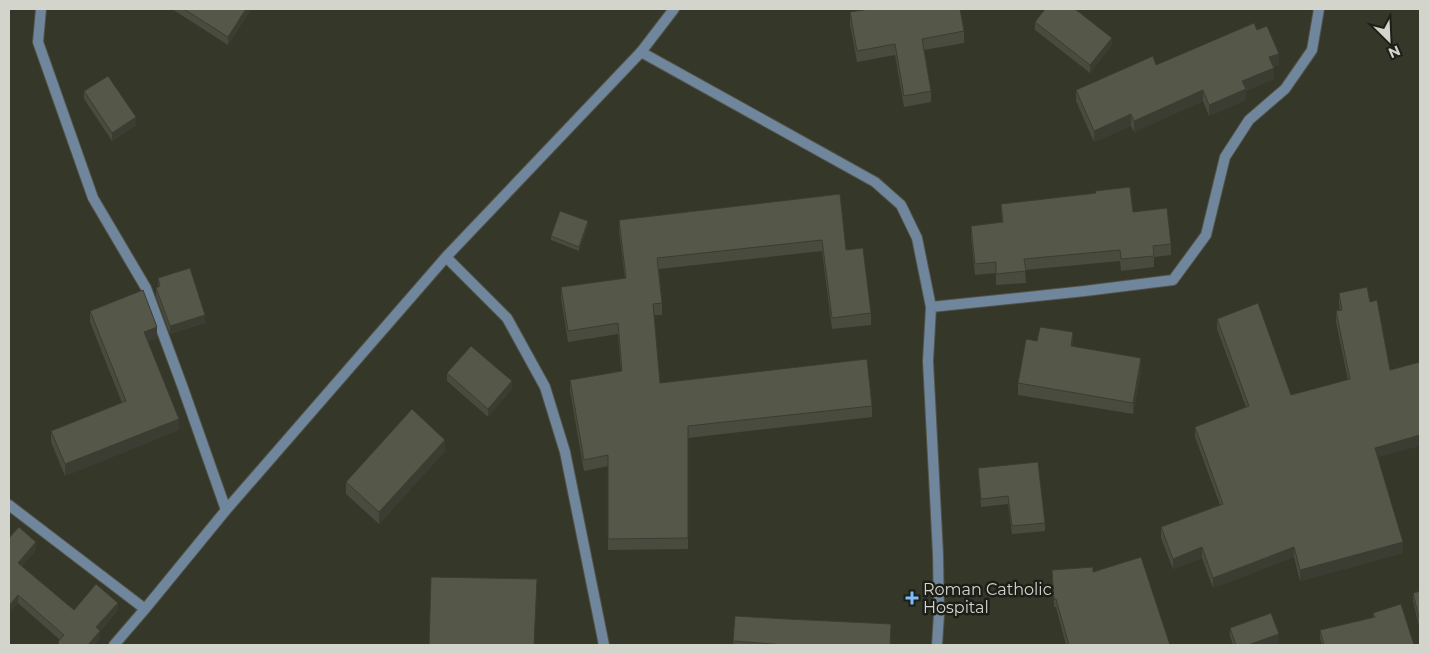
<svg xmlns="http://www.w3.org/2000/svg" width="1429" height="654" font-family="Montserrat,sans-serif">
  <rect width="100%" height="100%" fill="#353729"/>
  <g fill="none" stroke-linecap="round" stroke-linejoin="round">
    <g stroke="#515346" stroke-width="12">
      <path id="lane" d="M 641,52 L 875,182 L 901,205 L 917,238 L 931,307 L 928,361 L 938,554 L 939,614 L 937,645
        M 931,307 L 1085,291 L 1173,280 L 1206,235 L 1225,157 L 1249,120 L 1285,89 L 1312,50 L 1319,9"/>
    </g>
    <g stroke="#515346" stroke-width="12">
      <path id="street" d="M 41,9 L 38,42 L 93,198 L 146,288 L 183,388 L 226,510
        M 446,257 L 507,318 L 545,387 L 565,452 L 604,645
        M 9,505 L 145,609
        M 114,645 L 145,609 L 226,510 L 446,257 L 641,52 L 674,9"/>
    </g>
    <use href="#lane" stroke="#70869d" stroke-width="10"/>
    <use href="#street" stroke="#70869d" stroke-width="10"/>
  </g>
  <path fill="#494b3e" d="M 172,9 L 251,9 L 228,45 Z
    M 850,12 L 964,31 L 964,43 L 924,50 L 931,91 L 931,102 L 904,107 L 895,55 L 857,62 L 850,24 Z
    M 1035,22 L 1112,45 L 1090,73 L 1035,30 Z
    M 1156,65 L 1279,65 L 1273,67 L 1274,79 L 1246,91 L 1246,100 L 1209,116 L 1203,101 L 1134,132 L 1131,126 L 1094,142 L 1076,101 L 1076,90 Z
    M 84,91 L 136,125 L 112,141 L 84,99 Z
    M 840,194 L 846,250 L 871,313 L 871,325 L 832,329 L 822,251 L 659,269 L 662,303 L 662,315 L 654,315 L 660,383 L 872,406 L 872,417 L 688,438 L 688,549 L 608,550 L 608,466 L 584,471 L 570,391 L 570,380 L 621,371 L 618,334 L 568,342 L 561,298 L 561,287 L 625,279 L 619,231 L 619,220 Z
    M 1001,204 L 1133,212 L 1171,244 L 1171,255 L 1154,257 L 1154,267 L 1121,271 L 1120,261 L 1025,270 L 1026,283 L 996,285 L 996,273 L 975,275 L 971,237 L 971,226 L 1002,222 Z
    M 588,225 L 579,251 L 551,240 L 551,236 Z
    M 158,278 L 205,323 L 170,334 L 156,296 L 156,288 L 158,287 Z
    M 1339,293 L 1378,457 L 1403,553 L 1300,581 L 1294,557 L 1213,588 L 1202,558 L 1173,569 L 1161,538 L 1161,527 L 1220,505 L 1195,437 L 1195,427 L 1246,407 L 1217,329 L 1217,319 L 1291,395 L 1348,380 L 1336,322 L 1336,311 L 1340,311 L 1339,303 Z
    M 90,311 L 157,338 L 148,341 L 179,430 L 65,476 L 51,442 L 51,431 L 122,403 L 90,322 Z
    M 1037,341 L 1073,344 L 1073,347 L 1141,370 L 1133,414 L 1018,395 L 1018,383 Z
    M 447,373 L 512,389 L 488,417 L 447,381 Z
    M 445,451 L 379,524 L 346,494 L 346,482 Z
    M 978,468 L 1045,523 L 1045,531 L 1012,534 L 1008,504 L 981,507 Z
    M 9,538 L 36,550 L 22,566 L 74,610 L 118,610 L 100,631 L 100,639 L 58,644 L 58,642 L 60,640 L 18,603 Z
    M 1052,570 L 1093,572 L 1170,645 L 1066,645 L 1056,607 L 1054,607 Z
    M 1420,591 L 1419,626 L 1413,601 L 1413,593 Z
    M 1373,613 L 1414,645 L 1322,645 L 1320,638 L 1320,630 L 1373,618 Z
    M 1230,628 L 1279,642 L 1271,645 L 1233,645 L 1230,636 Z
    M 891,631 L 890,645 L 733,645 L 733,641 Z"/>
  <path fill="#3c3d32" d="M 246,9 L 251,9 L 228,45 L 228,37 Z
    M 1112,38 L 1112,45 L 1090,73 L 1090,65 Z
    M 1279,54 L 1279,65 L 1269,69 L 1269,57 Z
    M 1274,68 L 1274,79 L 1246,91 L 1246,100 L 1209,116 L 1209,105 L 1242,81 Z
    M 1203,90 L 1203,101 L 1134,132 L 1134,121 Z
    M 1131,114 L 1131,126 L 1094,142 L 1094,131 Z
    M 136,117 L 136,125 L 112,141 L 112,133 Z
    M 588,221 L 588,225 L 579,251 L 579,247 Z
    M 205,315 L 205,323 L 170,334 L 170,326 Z
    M 157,327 L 157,338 L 144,343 L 144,332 Z
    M 1073,332 L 1073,344 L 1071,358 L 1071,346 Z
    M 1141,358 L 1141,370 L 1133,414 L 1133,403 Z
    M 512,381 L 512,389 L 488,417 L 488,409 Z
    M 179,419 L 179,430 L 65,476 L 65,464 Z
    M 1420,435 L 1420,446 L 1375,458 L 1375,448 Z
    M 445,440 L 445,451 L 379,524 L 379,512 Z
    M 36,542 L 36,550 L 18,571 L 18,563 Z
    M 1403,542 L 1403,553 L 1300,581 L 1300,570 Z
    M 1202,547 L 1202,558 L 1173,569 L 1173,559 Z
    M 1294,547 L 1294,557 L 1213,588 L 1213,578 Z
    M 18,595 L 18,603 L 9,614 L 9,606 Z
    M 118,603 L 118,610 L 96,635 L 96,627 Z
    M 1419,618 L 1420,618 L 1420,626 L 1419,626 Z
    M 100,631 L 100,639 L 95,645 L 88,645 Z
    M 1279,634 L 1279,642 L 1271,645 L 1248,645 Z"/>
  <path fill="#555748" stroke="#3c3d32" d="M 184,9 L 246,9 L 228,37 Z
    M 870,9 L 960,9 L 964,31 L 922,39 L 931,91 L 904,96 L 895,44 L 857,51 L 850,12 Z
    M 1045,9 L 1075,9 L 1112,38 L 1090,65 L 1035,22 Z
    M 1254,23 L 1257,30 L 1267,26 L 1279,54 L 1269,57 L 1274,68 L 1242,81 L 1246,89 L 1209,105 L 1203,90 L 1134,121 L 1131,114 L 1094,131 L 1076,90 L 1153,56 L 1156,65 Z
    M 108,76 L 136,117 L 112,133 L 84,91 Z
    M 1130,187 L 1133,212 L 1167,208 L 1171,244 L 1153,246 L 1154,256 L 1121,259 L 1120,250 L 1024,259 L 1026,271 L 996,274 L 996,262 L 975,264 L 971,226 L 1003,222 L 1001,204 L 1096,193 L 1095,191 Z
    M 840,194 L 846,250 L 863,248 L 871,313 L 832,318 L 822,240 L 657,258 L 662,303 L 653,304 L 660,383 L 867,359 L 872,406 L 688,426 L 688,538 L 608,539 L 608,455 L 584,460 L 570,380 L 622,371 L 618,323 L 568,331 L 561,287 L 626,278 L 619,220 Z
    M 560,211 L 588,221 L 579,247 L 551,236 Z
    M 190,268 L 205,315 L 170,326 L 156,288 L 160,286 L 158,278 Z
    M 1367,287 L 1370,302 L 1377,300 L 1390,370 L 1420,362 L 1420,435 L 1375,448 L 1403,542 L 1300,570 L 1294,547 L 1213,578 L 1202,547 L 1173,559 L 1161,527 L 1223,504 L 1195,427 L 1249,406 L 1217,319 L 1258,303 L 1291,395 L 1350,379 L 1336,311 L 1342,310 L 1339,293 Z
    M 143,290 L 157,327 L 144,332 L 179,419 L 65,464 L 51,431 L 126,401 L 90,311 Z
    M 1040,327 L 1073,332 L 1071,346 L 1141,358 L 1133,403 L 1018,383 L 1026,339 L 1037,341 Z
    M 471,346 L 512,381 L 488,409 L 447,373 Z
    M 412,409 L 445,440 L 379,512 L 346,482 Z
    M 1038,462 L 1045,523 L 1012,526 L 1008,496 L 981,499 L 978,468 Z
    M 19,527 L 36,542 L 18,563 L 74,610 L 96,584 L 118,603 L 96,627 L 100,631 L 88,645 L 57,645 L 59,643 L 58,642 L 64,635 L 18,595 L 9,606 L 9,538 Z
    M 1141,557 L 1170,645 L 1069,645 L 1056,599 L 1054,599 L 1052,570 L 1093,567 L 1093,572 Z
    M 431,577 L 537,579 L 534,645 L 429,645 Z
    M 1420,591 L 1420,618 L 1419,618 L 1413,593 Z
    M 1401,604 L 1414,645 L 1324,645 L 1320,630 L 1375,617 L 1373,613 Z
    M 1271,613 L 1279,634 L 1248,645 L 1236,645 L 1230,628 Z
    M 735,616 L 787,619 L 891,624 L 890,645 L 785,645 L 733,641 Z"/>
  <path fill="#7ebdf9" stroke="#1d1e18" stroke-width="2" d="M909.5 590.5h5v5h5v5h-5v5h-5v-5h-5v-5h5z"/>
  <g text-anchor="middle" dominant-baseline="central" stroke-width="5" stroke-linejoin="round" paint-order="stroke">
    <g font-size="16" fill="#d3d5cc" stroke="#1d1e18" text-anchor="start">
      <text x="923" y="589">Roman Catholic<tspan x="923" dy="18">Hospital</tspan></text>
    </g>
  </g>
  <rect width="1429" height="654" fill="none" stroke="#d3d5cc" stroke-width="20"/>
  <g transform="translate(1389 40) rotate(156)" stroke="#1d1e18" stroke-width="4" paint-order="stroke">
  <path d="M0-4L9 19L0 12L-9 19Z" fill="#d3d5cc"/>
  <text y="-8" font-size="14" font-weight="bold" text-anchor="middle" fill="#d3d5cc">N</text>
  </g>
</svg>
